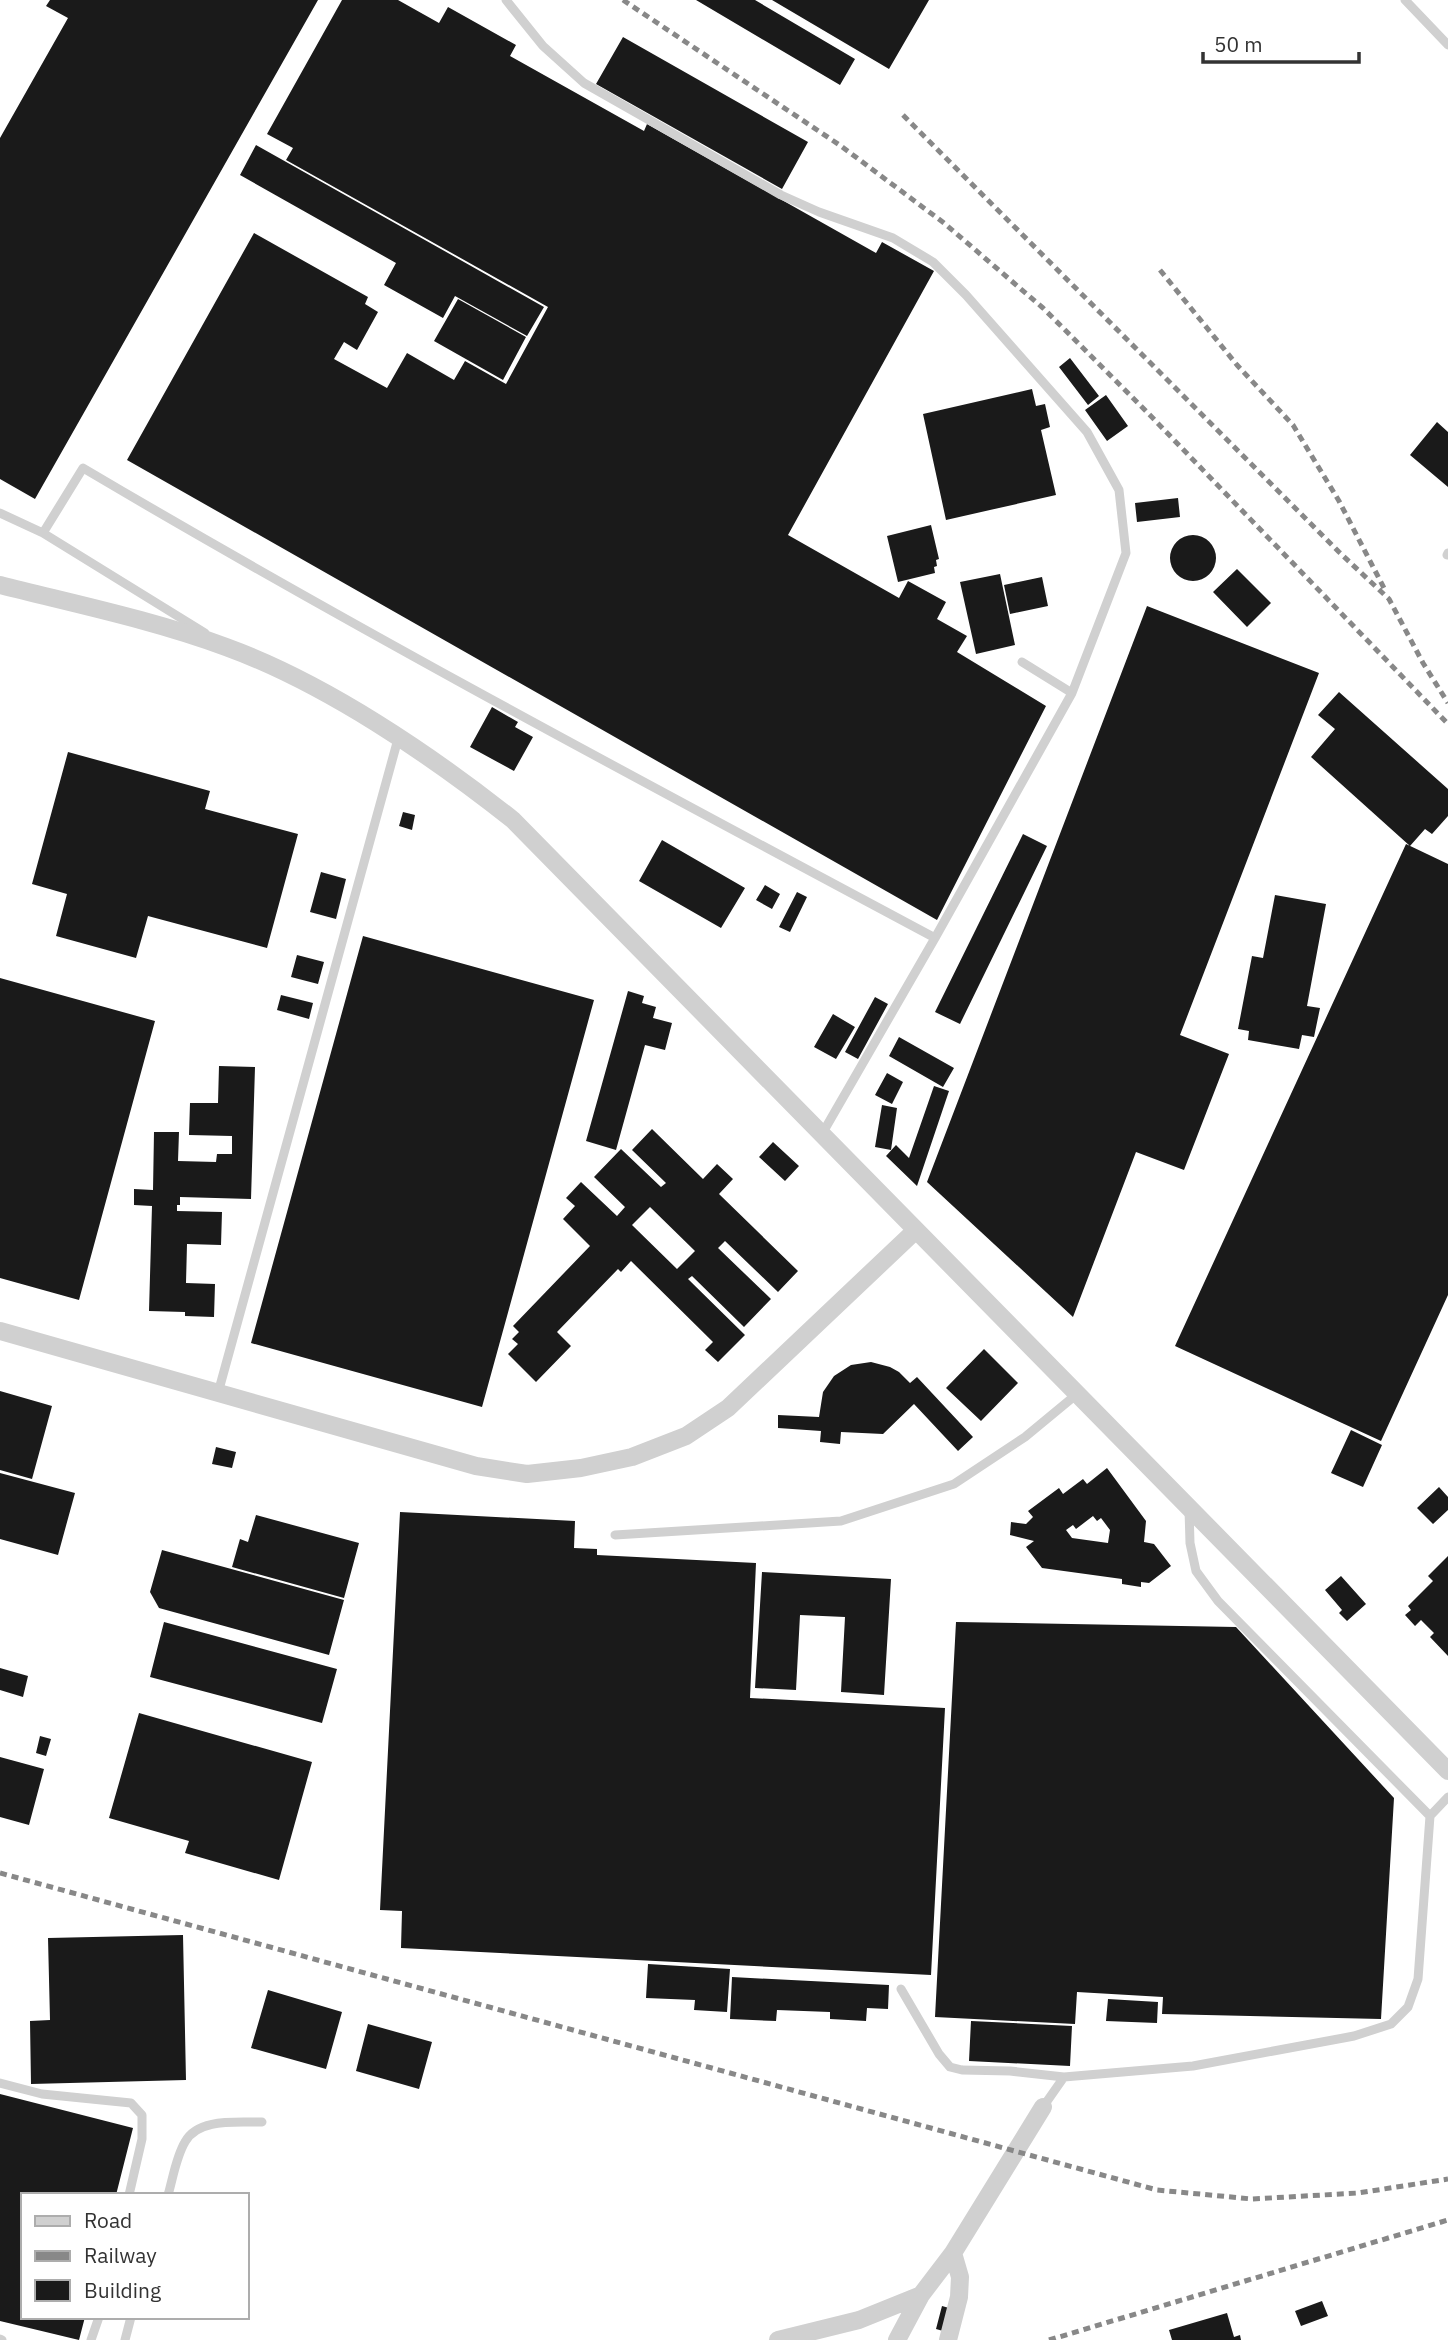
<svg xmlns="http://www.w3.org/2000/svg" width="1448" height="2340" font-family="'IBM Plex Sans',sans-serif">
  <rect width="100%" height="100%" fill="#fff"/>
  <path fill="#1a1a1a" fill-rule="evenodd" d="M 50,0 L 318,0 L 35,499 L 0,479 L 0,138 L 68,18 L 46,6 Z
    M 342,0 L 398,0 L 439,23 L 448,7 L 516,45 L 510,56 L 644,131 L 647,124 L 876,253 L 882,242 L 934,271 L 788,535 L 899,598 L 908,581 L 946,602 L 937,619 L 967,636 L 957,652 L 1046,706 L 937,920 L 127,460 L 254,233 L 368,297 L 365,304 L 378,312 L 357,350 L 344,342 L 334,359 L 387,388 L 407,353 L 454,380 L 465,361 L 506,384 L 548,307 L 286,160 L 293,148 L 267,134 Z
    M 696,0 L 755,0 L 855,59 L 840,85 Z
    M 772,0 L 929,0 L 889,69 Z
    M 623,37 L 808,142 L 782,189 L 596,84 Z
    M 256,145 L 544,307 L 527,336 L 455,296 L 443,318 L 384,285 L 396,263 L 240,175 Z
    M 458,299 L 526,337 L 503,380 L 434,341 Z
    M 1070,358 L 1099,396 L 1088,405 L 1059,367 Z
    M 1032,389 L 1036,406 L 1045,404 L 1050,427 L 1041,430 L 1056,495 L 946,520 L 923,414 Z
    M 1106,395 L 1128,426 L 1107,441 L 1085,410 Z
    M 1437,422 L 1448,432 L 1448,487 L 1410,455 Z
    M 1178,498 L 1180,517 L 1137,522 L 1135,503 Z
    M 931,525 L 939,559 L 936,560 L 937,566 L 934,567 L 935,573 L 898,582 L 887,536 Z
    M1170 558a23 23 0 1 1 46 0a23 23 0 1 1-46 0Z
    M 1237,569 L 1271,603 L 1247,627 L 1213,592 Z
    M 1000,574 L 1015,645 L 976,654 L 960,582 Z
    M 1042,577 L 1048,606 L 1010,614 L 1004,585 Z
    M 1147,606 L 1319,673 L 1180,1035 L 1229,1054 L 1184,1170 L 1136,1152 L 1073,1317 L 927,1182 Z
    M 1339,692 L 1448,789 L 1448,816 L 1432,834 L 1425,829 L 1410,846 L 1311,757 L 1335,729 L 1318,715 Z
    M 492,707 L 518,722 L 515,727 L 533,737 L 514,771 L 470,747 Z
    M 68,752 L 210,791 L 205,809 L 298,834 L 267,948 L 148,916 L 136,958 L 56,936 L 67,894 L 32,884 Z
    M 403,812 L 415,815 L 412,830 L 399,826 Z
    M 1023,834 L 1047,846 L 960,1024 L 935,1012 Z
    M 662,840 L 745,888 L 721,928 L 639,881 Z
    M 1406,844 L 1448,864 L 1448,1295 L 1381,1441 L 1175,1346 Z
    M 321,872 L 346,879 L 336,919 L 310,912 Z
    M 765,885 L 780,894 L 772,909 L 756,900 Z
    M 797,892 L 807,897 L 790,932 L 779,927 Z
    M 1275,895 L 1326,904 L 1307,1006 L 1320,1008 L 1314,1037 L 1302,1035 L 1299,1049 L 1248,1040 L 1249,1031 L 1238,1029 L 1252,956 L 1263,958 Z
    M 363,936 L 594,1000 L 482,1407 L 251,1343 Z
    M 297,955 L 324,962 L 318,984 L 291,977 Z
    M 0,978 L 155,1021 L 79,1300 L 0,1278 Z
    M 628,991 L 644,996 L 642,1003 L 656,1007 L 653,1018 L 672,1023 L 665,1050 L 645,1045 L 616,1150 L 586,1141 Z
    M 281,995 L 313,1003 L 309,1019 L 277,1010 Z
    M 875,997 L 888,1004 L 858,1059 L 845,1052 Z
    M 833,1014 L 855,1027 L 836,1059 L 814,1047 Z
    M 899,1037 L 954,1068 L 943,1087 L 889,1056 Z
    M 219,1066 L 255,1067 L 251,1199 L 180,1197 L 180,1205 L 177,1205 L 177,1211 L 222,1212 L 221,1245 L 187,1244 L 186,1283 L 215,1284 L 214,1317 L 185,1316 L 185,1312 L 149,1311 L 152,1206 L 134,1205 L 134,1189 L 153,1190 L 154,1132 L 179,1132 L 178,1161 L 216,1162 L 217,1154 L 232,1154 L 232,1136 L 189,1135 L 190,1103 L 218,1103 Z
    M 887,1073 L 903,1082 L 892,1104 L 875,1095 Z
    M 934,1086 L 949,1091 L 917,1186 L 886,1156 L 896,1145 L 909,1158 Z
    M 882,1105 L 897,1108 L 891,1150 L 875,1147 Z
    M 652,1129 L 703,1179 L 717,1164 L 733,1179 L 719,1194 L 798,1271 L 778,1292 L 725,1241 L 718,1248 L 771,1299 L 744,1327 L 692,1276 L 688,1279 L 745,1335 L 718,1362 L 705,1350 L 713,1342 L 631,1261 L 621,1272 L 618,1269 L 557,1332 L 571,1346 L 536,1382 L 508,1354 L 518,1344 L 512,1339 L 519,1332 L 513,1326 L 590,1246 L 563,1219 L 575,1206 L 566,1198 L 581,1182 L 617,1216 L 625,1207 L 594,1177 L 621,1149 L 661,1187 L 666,1183 L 632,1150 ZM 650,1207 L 695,1251 L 677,1269 L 632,1225 Z
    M 773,1142 L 799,1166 L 785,1181 L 759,1157 Z
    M 984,1349 L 1018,1383 L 981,1421 L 946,1388 Z
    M 871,1362 L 890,1367 L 899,1372 L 910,1383 L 917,1377 L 973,1437 L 958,1451 L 914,1404 L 883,1434 L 841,1432 L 840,1444 L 820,1442 L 821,1431 L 778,1428 L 778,1415 L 819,1417 L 823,1392 L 834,1376 L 851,1365 Z
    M 0,1391 L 52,1406 L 32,1479 L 0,1470 Z
    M 1351,1430 L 1382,1445 L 1363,1487 L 1331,1473 Z
    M 216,1447 L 236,1452 L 232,1468 L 212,1464 Z
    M 1107,1468 L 1146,1521 L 1144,1542 L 1154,1544 L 1171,1566 L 1149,1583 L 1141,1582 L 1141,1587 L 1122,1584 L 1122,1579 L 1042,1568 L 1026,1547 L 1034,1541 L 1010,1535 L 1011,1522 L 1026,1524 L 1033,1517 L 1028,1511 L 1059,1488 L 1063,1494 L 1083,1479 L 1087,1484 ZM 1093,1516 L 1097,1521 L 1101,1518 L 1110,1530 L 1108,1543 L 1072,1538 L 1066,1530 L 1073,1525 L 1076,1529 Z
    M 0,1473 L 75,1493 L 58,1555 L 0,1539 Z
    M 1439,1487 L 1448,1497 L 1448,1510 L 1433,1524 L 1417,1508 Z
    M 400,1512 L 575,1521 L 574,1548 L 597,1549 L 597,1555 L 756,1563 L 750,1698 L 945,1708 L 931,1975 L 401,1948 L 402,1911 L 380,1910 Z
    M 256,1515 L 359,1543 L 344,1598 L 232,1567 L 240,1539 L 248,1542 Z
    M 162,1550 L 344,1600 L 329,1655 L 159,1608 L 150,1592 Z
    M 1448,1556 L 1448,1656 L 1430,1637 L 1434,1633 L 1421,1620 L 1415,1626 L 1405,1615 L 1411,1610 L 1408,1606 L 1433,1581 L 1428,1576 Z
    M 762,1572 L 891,1579 L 884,1695 L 841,1692 L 845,1617 L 800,1615 L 796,1690 L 755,1688 Z
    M 1341,1576 L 1366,1604 L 1347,1621 L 1339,1613 L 1342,1610 L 1325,1590 Z
    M 164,1622 L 337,1669 L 322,1723 L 150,1677 Z
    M 956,1622 L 1236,1627 L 1394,1798 L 1381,2019 L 1162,2014 L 1163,1997 L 1077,1992 L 1075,2024 L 935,2017 Z
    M 0,1668 L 28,1676 L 23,1697 L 0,1690 Z
    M 139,1713 L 312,1762 L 279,1880 L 185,1853 L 189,1841 L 109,1818 Z
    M 40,1736 L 51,1739 L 46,1756 L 36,1753 Z
    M 0,1757 L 44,1769 L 29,1825 L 0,1817 Z
    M 183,1935 L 186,2080 L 31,2084 L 30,2021 L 50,2020 L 48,1938 Z
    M 648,1964 L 730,1969 L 727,2012 L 694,2010 L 695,2000 L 646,1998 Z
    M 732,1977 L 889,1985 L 888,2009 L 867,2008 L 866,2021 L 830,2019 L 830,2012 L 777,2010 L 776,2021 L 730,2019 Z
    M 268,1990 L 342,2012 L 326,2069 L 251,2048 Z
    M 1108,1999 L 1158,2002 L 1157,2023 L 1106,2021 Z
    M 971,2021 L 1072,2026 L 1070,2066 L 969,2061 Z
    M 368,2024 L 432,2042 L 419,2089 L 356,2071 Z
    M 0,2094 L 133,2128 L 116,2195 L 23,2195 L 23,2317 L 85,2317 L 79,2340 L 0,2321 Z
    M 1322,2301 L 1328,2316 L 1301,2326 L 1295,2311 Z
    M 942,2306 L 949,2308 L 943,2331 L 936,2329 Z
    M 1227,2313 L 1234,2337 L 1240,2335 L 1241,2340 L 1172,2340 L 1169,2330 Z"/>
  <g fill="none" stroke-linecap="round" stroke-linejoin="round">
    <path stroke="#d0d0d0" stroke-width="9" d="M 506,0 L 543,46 L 584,83 L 781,195 L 819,212 L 893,238 L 933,262 L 966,295 L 1087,432 L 1119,490 L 1126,553 L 1072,693 L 1022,662
      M 1405,0 L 1448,45
      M 0,513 L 43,533 L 205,633
      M 43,533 L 83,468 C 362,633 649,785 935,938 L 822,1134
      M 1447,555 L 1448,553
      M 935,938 L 1072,693
      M 218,1393 L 398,739
      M 615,1535 L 841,1521 L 954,1484 L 1025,1437 L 1077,1394
      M 1430,1816 L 1448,1797
      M 901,1989 L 939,2054 L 950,2067 L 962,2070 L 1010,2071 L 1064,2077 L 1193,2066 L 1354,2036 L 1391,2024 L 1408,2007 L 1418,1979 L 1430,1816 L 1218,1601 L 1196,1571 L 1190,1543 L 1189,1509
      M 0,2083 L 42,2094 L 131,2103 L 142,2115 L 142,2139 L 129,2195
      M 1043,2107 L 1064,2077
      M 168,2195 C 173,2178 176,2157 185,2142 C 198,2117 239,2123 262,2122
      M 0,2339 L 2,2340
      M 91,2340 L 99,2317
      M 125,2340 L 131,2317"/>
    <path stroke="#d0d0d0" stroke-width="18" d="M 0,585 C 75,604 153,620 226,647 C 325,683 431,755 513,820 L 1448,1771
      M 0,1331 L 476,1466 L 527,1474 L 581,1468 L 632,1457 L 686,1436 L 728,1408 L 916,1230
      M 778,2340 L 859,2320 L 921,2295
      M 897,2340 L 921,2295 L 953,2253 L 1043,2107
      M 948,2340 L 959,2297 L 960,2277 L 953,2253"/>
    <path stroke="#888" stroke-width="5" stroke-dasharray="7 5" stroke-linecap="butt" d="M 623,0 L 841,146 L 944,223 L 1043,308 L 1146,411 L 1448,724
      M 903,115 L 1339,552 L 1389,599 L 1423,663 L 1448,703
      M 1160,270 L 1237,365 L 1293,425 L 1339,501 L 1385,590
      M 0,1873 L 1157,2190 L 1252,2199 L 1358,2193 L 1448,2179
      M 1049,2340 L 1448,2220"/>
  </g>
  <rect x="21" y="2193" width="228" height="126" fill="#ffffff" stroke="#adadad" stroke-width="2"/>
  <rect x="35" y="2216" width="35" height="10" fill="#d0d0d0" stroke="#adadad" stroke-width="2"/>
  <text x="84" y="2228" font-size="21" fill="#333333">Road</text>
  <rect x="35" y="2251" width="35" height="10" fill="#888888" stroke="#adadad" stroke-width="2"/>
  <text x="84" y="2263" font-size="21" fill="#333333">Railway</text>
  <rect x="35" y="2280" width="35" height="21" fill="#1a1a1a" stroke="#adadad" stroke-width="2"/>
  <text x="84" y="2298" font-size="21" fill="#333333">Building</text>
  <path d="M1203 52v10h156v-10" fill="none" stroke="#333333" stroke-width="3.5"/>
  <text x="1214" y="52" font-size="21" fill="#333333" stroke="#ffffff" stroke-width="5" paint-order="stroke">50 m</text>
</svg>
